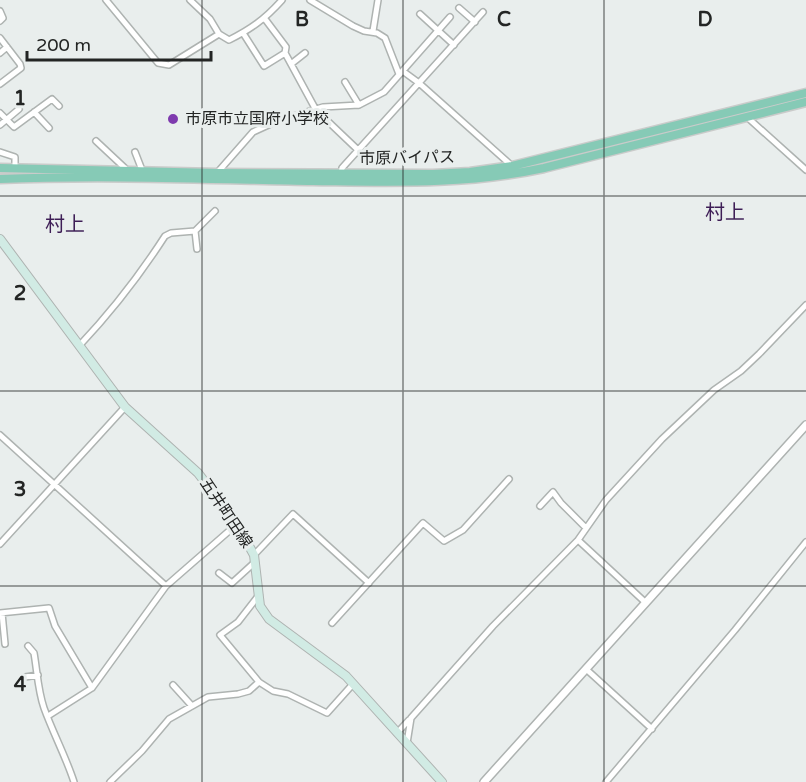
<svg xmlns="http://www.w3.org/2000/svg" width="806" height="782" font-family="'Varela Round','Noto Sans JP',sans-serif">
  <rect width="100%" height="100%" fill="#e9eeed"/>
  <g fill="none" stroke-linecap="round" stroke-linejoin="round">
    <g stroke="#aeb3b1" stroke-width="8">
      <path id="minor" d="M 106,0 L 158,63 L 169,65 L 219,34 L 229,40 C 251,29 265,19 282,0
        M 190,0 L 210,19 L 219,34
        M 310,0 L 353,26 L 364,31 L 377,33 L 385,38 L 399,74
        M 459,8 L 475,22
        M 0,11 L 3,18 L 0,21
        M 420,14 L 454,45
        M 265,19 L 286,47 L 285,53
        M 373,31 L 378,0
        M 243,33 L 264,66 L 285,53 L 316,110 L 358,150
        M 0,38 L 20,64 L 21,68 L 0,84
        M 0,53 L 7,47
        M 291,64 L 305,53
        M 404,72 L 419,83 L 512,166
        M 345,82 L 359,105
        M 34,112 L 49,128
        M 0,113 L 14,127 L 52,99 L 59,106
        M 747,117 L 806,170
        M 0,125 L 19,109
        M 96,141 L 127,170
        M 0,152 L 15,157 L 15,168
        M 135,152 L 142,170
        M 217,173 L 253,132 L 277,121 L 323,107 L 359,105 L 384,92 L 450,17
        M 341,174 L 342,168 L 483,12
        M 195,231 L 197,249
        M 79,346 C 113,310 138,278 165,236 L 171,233 L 195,231 L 215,211
        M 0,435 L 166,586
        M 540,506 L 553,492 L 561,503 L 586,528
        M 578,540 L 646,603
        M 0,544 L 125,407
        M 254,555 L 293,514 L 369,583
        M 219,573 L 232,583 L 255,562
        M 259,595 L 238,622 L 220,635 L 259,682 L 273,691 L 288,694 L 327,713 L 353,684
        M 0,613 L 49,608 L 55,626 L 92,688
        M 2,613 L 5,644
        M 332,623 L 423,523 L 444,541 L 463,530 L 509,479
        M 28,646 L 34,653 C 37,670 38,691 44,708 C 53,733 66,757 74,782
        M 586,669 L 652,729
        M 25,677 L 38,675
        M 173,685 L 192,706
        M 48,716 L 92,688 L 166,586 L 237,524
        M 397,733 L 409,720
        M 407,743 L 411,718 L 493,626 L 578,540 L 606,500 L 662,439 L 714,390 L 741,371 L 759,354 L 806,305
        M 110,782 L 142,751 L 169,719 L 208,697 L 238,694 L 249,691 L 259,682
        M 606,782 L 735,630 L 806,542"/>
    </g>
    <g stroke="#aeb3b1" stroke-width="10">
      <path id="tertiary" d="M 484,782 L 806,425"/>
    </g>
    <g stroke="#aeb3b1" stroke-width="10">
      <path id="secondary" d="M 0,239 L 125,407 L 198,473 L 237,524 L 254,555 L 260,606 L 269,619 L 346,676 L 442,782"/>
    </g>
    <g stroke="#cacbca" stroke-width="11">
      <path id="trunk" d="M 0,168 L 217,173 L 433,174 L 470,172 L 512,166 L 806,93
        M 0,179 C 104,175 209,179 313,181 C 393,182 464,185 544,168 L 806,102"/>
    </g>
    <use href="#minor" stroke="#fff" stroke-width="5"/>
    <use href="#tertiary" stroke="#fff" stroke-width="7"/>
    <use href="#secondary" stroke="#d1ebe4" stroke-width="8"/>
    <use href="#trunk" stroke="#86cab6" stroke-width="8"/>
  </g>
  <path fill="none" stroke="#232524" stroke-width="1.5" stroke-opacity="0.55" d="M 202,0 L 202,782M 403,0 L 403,782M 604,0 L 604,782M 0,196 L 806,196M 0,391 L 806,391M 0,586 L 806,586"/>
  <circle fill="#7e3aae" stroke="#e9eeed" stroke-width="2" cx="173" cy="119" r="6"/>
  <g text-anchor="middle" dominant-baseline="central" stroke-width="6" stroke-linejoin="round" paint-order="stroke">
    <g font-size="16" fill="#232524" stroke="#e9eeed" text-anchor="start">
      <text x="185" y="119">市原市立国府小学校</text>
    </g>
    <g font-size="16" fill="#232524" stroke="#e9eeed">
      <text transform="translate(407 158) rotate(-1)">市原バイパス</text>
      <text transform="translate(226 513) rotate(56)">五井町田線</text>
    </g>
    <g font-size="20" fill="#3e1e56" stroke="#e9eeed">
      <text x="725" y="213">村上</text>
      <text x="65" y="225">村上</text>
    </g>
  </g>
  <g font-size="20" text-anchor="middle" font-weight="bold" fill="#232524" stroke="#e9eeed" stroke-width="6" stroke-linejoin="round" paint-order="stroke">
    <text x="302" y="26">B</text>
    <text x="504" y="26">C</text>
    <text x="705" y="26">D</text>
    <text x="20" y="105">1</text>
    <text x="20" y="300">2</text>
    <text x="20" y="496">3</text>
    <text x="20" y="691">4</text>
  </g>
  <path d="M27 51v9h184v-9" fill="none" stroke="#232524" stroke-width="3"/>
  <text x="36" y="51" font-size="18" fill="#232524" stroke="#e9eeed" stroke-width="4.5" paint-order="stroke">200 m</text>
</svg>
